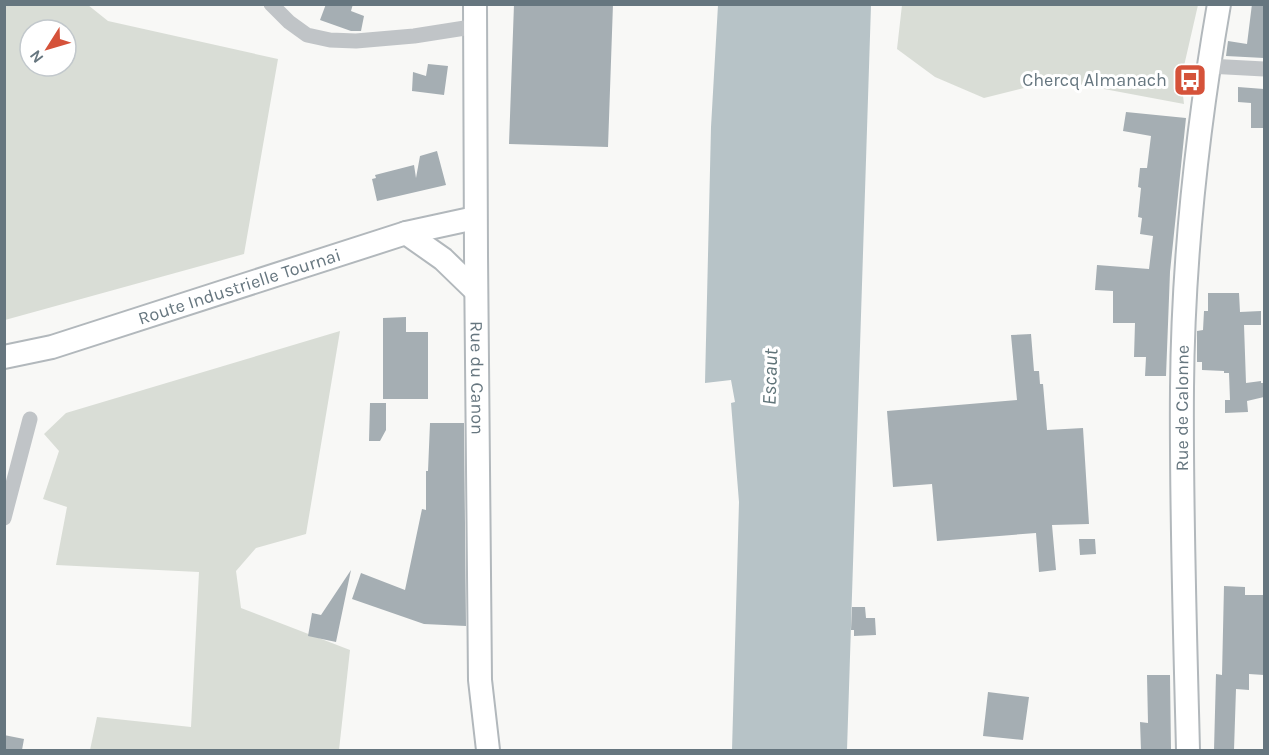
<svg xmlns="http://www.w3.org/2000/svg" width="1269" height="755" font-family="Karla,sans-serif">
  <rect width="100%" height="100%" fill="#f8f8f6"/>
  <path fill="#d9ddd6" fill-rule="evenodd" d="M 5,4 L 88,5 L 108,21 L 278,59 L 244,254 L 5,320 ZM 30,30 L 66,30 L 66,66 L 30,66 Z
    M 902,5 L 1198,5 L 1181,79 L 1184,104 L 1056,80 L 984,98 L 935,77 L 897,49 Z
    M 340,331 L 306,534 L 256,548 L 236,571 L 241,608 L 350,650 L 339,750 L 90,750 L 97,717 L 191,727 L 199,572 L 56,565 L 67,507 L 43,499 L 59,451 L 44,434 L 66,413 Z"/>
  <path fill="#b7c3c7" d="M 718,5 L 871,5 L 847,750 L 732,750 L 739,502 L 731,403 L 735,402 L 731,380 L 705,383 L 711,127 Z"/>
  <path fill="#a5aeb3" d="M 326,4 L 353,4 L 351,11 L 364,16 L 361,31 L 351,31 L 320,20 Z
    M 514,4 L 613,4 L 608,147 L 509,144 Z
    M 1252,4 L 1264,4 L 1264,58 L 1226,56 L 1228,41 L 1247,44 Z
    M 428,64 L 448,66 L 444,95 L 412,91 L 413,72 L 426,76 Z
    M 1238,87 L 1264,89 L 1264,128 L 1251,128 L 1251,103 L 1238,102 Z
    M 1126,112 L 1186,118 L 1170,272 L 1166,376 L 1145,376 L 1146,357 L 1134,357 L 1135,323 L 1113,323 L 1113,291 L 1095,290 L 1097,265 L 1149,269 L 1153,236 L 1140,234 L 1142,218 L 1138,217 L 1141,188 L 1138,187 L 1140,168 L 1147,168 L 1151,136 L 1123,131 Z
    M 437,151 L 446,185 L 377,201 L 372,179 L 376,178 L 375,175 L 414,165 L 416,178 L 420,156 Z
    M 1208,293 L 1239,293 L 1240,312 L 1261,311 L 1261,325 L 1244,325 L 1246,383 L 1261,381 L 1261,383 L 1264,383 L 1264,397 L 1247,401 L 1248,412 L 1225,413 L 1225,400 L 1230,400 L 1229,373 L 1224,373 L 1224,371 L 1202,370 L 1202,362 L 1197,362 L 1197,331 L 1203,330 L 1204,311 L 1208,311 Z
    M 406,317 L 406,332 L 428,332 L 428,399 L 383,399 L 383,318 Z
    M 1031,334 L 1034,371 L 1039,371 L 1040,384 L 1043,384 L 1047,430 L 1083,428 L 1089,524 L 1052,525 L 1056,570 L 1039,572 L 1036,533 L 937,541 L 932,484 L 893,487 L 887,411 L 1017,400 L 1011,335 Z
    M 370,403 L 386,403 L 386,430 L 380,441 L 369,441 Z
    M 430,423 L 464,423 L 466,626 L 424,624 L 352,599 L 361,573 L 405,590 L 422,509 L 426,510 L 426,471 L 428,471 Z
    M 1079,539 L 1095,539 L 1096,554 L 1080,555 Z
    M 351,570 L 336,642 L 308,636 L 312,613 L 321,615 Z
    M 1224,586 L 1245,587 L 1245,595 L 1264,595 L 1264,675 L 1249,674 L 1249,690 L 1236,689 L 1234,750 L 1214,750 L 1216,674 L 1222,675 Z
    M 852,607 L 865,607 L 866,618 L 875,618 L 876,635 L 854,636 L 854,630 L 851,630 Z
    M 1147,675 L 1170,675 L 1171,750 L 1141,750 L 1140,722 L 1148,723 Z
    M 988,692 L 1029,697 L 1023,740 L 983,736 Z
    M 4,735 L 24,739 L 22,750 L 4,750 Z"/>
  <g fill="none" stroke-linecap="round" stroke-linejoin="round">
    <g stroke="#b2b8bc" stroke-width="26">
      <g id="secondary">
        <path id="s1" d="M 475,4 L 476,255 L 480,680 L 488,750"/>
        <path d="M 406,233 L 443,259 L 476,291"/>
        <path id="s2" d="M 4,357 L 52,347 L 406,233 L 475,218"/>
        <path id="s3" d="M 1188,750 C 1185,630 1181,509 1182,388 C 1183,260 1197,131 1219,4"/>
      </g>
    </g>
    <path stroke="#c0c4c7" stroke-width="15" d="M 271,4 L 289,22 L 307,35 L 330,40 L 356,41 L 414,36 L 465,28 L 475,29
      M 1208,66 L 1264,69
      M 4,518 L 30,419"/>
    <use href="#secondary" stroke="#fff" stroke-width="22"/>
  </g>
  <defs>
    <g id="bus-square" transform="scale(1.725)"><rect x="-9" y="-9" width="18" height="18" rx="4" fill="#d5523a" stroke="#fff"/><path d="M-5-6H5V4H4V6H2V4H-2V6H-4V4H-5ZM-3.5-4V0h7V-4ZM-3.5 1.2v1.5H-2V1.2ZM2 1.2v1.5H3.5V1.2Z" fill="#fff"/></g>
  </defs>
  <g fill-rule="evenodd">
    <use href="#bus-square" x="1190" y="80"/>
  </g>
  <g text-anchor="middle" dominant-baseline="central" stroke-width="6" stroke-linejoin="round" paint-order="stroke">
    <g font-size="18" fill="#66767f" stroke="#fff" text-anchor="end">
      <text x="1167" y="80">Chercq Almanach</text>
    </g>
    <g font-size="18" fill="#66767f" stroke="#fff">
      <text stroke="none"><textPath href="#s2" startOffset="246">Route Industrielle Tournai</textPath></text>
      <text stroke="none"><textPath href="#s1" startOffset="374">Rue du Canon</textPath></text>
      <text stroke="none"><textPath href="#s3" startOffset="342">Rue de Calonne</textPath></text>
    </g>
    <g font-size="20" font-style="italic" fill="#607479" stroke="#fff">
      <text transform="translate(770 377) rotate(-88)">Escaut</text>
    </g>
  </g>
  <rect width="1269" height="755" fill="none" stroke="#66767f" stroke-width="12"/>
  <g transform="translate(48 48) rotate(233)"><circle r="28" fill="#ffffff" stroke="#c2c8cc" stroke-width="1.5"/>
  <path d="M0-4.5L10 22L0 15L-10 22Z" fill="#d5523a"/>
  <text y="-9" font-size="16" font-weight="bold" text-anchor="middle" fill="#66767f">N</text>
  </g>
</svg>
